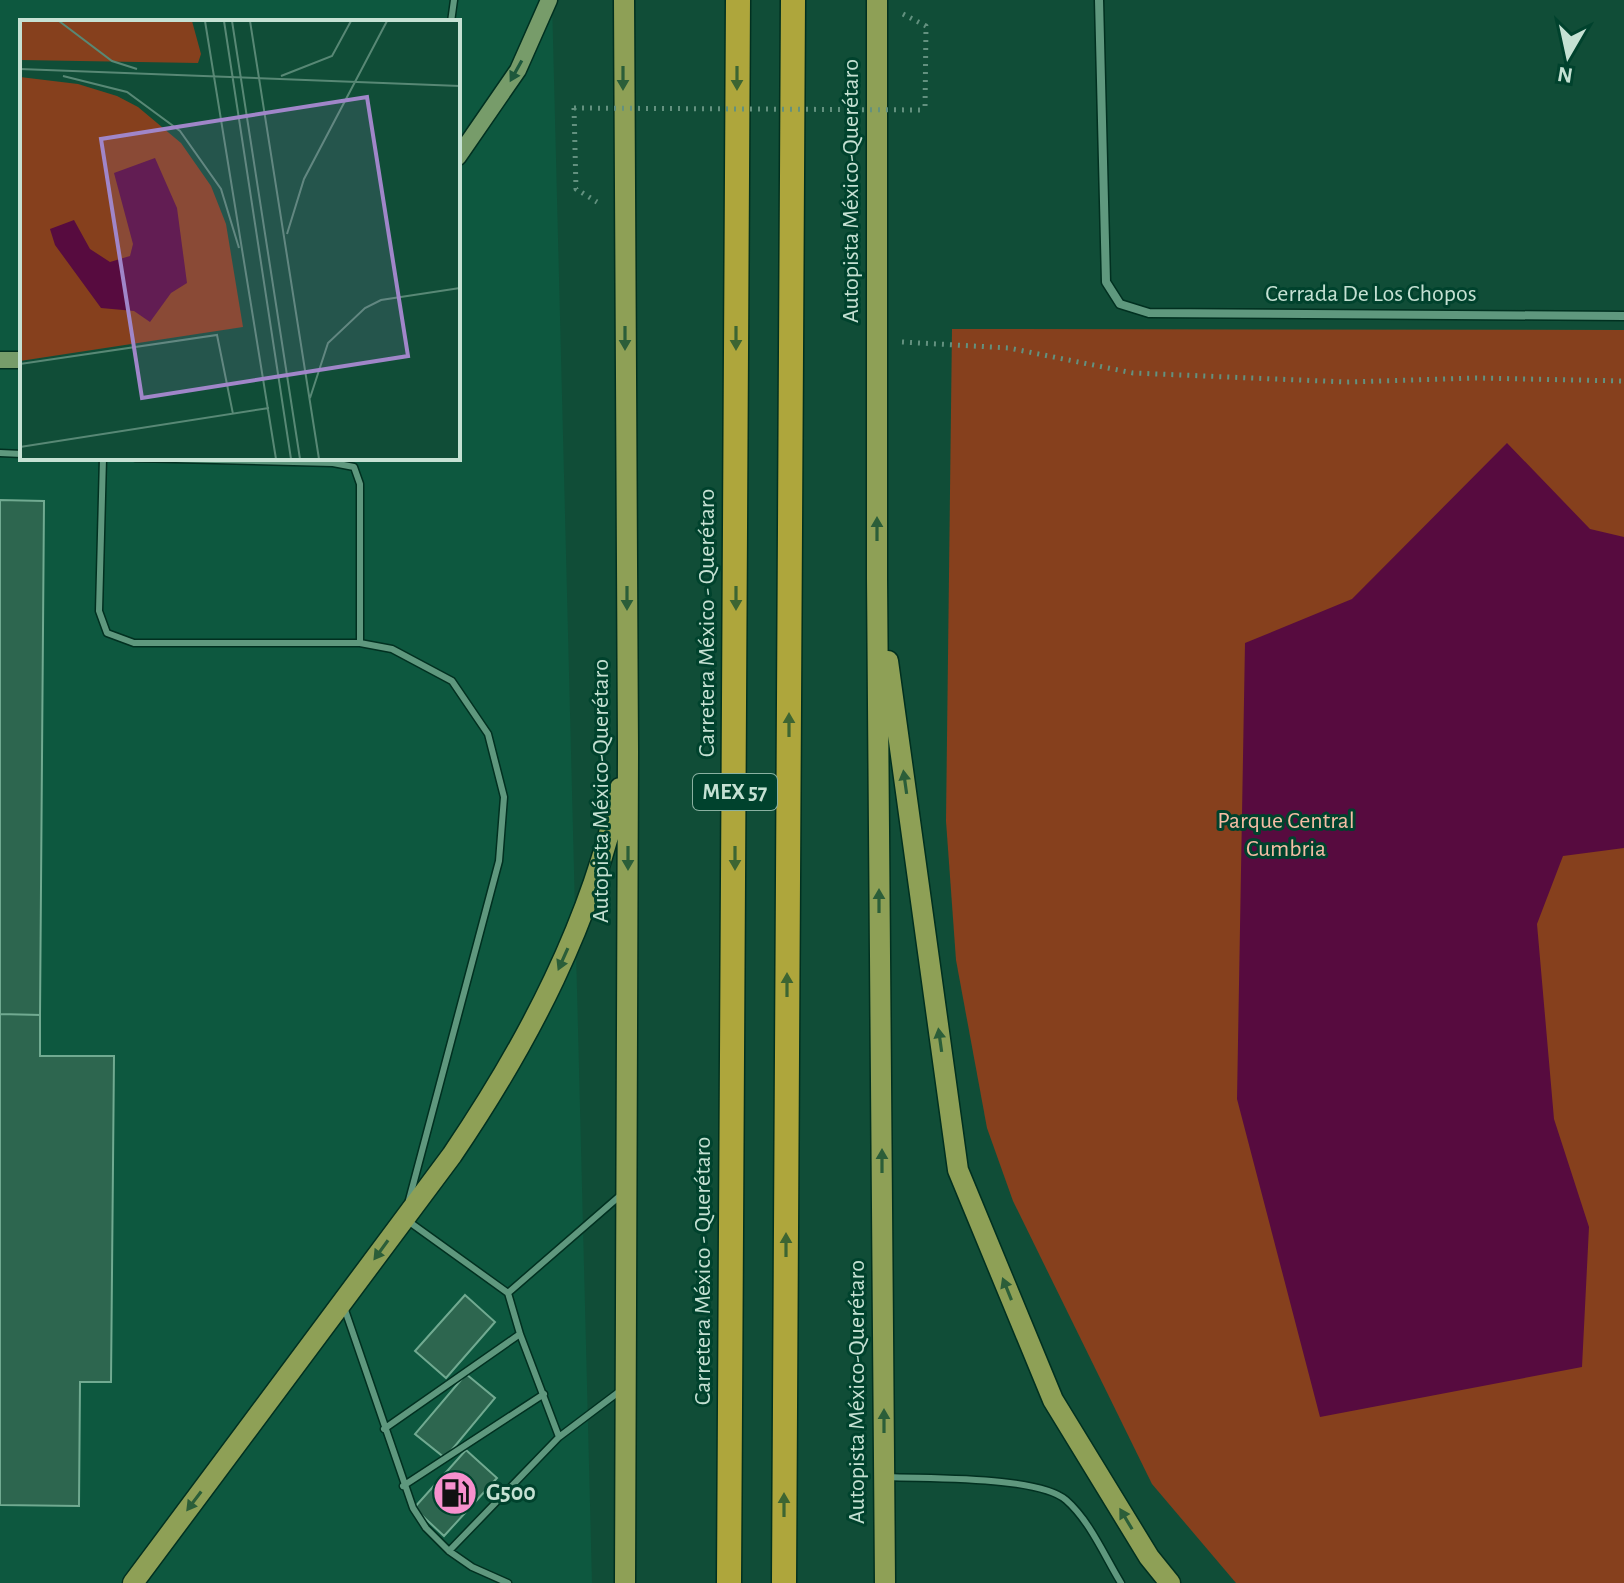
<svg xmlns="http://www.w3.org/2000/svg" width="1624" height="1583" font-family="'Alegreya Sans',sans-serif">
  <rect width="100%" height="100%" fill="#104d37"/>
  <path fill="#0d583f" fill-rule="evenodd" d="M 0,0 L 552,0 L 592,1583 L 0,1583 ZM 22,22 L 458,22 L 458,458 L 22,458 Z"/>
  <path fill="#86401d" d="M 952,329 L 1624,330 L 1624,1583 L 1236,1583 L 1152,1484 L 1013,1201 L 987,1128 L 956,960 L 946,821 Z"/>
  <path fill="#570b3f" d="M 1507,443 L 1590,529 L 1624,537 L 1624,848 L 1563,856 L 1537,924 L 1554,1119 L 1589,1227 L 1582,1367 L 1320,1417 L 1237,1099 L 1245,643 L 1352,599 Z"/>
  <path fill="#2d664f" stroke="#71aa91" stroke-width="2" d="M 0,500 L 44,501 L 40,1015 L 0,1014 Z
    M 0,1014 L 40,1015 L 40,1056 L 114,1056 L 111,1382 L 80,1382 L 79,1506 L 0,1505 Z
    M 465,1295 L 495,1322 L 446,1378 L 415,1351 Z
    M 466,1374 L 495,1398 L 445,1458 L 415,1434 Z
    M 466,1450 L 497,1478 L 444,1536 L 414,1508 Z"/>
  <g fill="none" stroke-linecap="round" stroke-linejoin="round">
    <g stroke="#013020" stroke-width="9">
      <path id="lane" d="M 451,22 L 454,0
        M 0,453 L 22,454
        M 103,458 L 99,611 L 107,633 L 134,643 L 360,643 L 392,649 L 452,681 L 488,734 L 504,797 L 499,861 L 409,1200
        M 135,458 L 333,463 L 354,467 L 360,484 L 360,643
        M 408,1221 L 508,1293 L 520,1334 L 559,1437 L 449,1551 L 472,1567 L 508,1583
        M 508,1293 L 622,1194
        M 344,1307 L 413,1508 L 426,1528 L 449,1551
        M 384,1429 L 520,1334
        M 559,1437 L 620,1391
        M 889,1477 C 929,1479 1038,1476 1066,1500 C 1090,1521 1105,1557 1121,1583
        M 403,1486 L 544,1394"/>
    </g>
    <g stroke="#013020" stroke-width="11">
      <path id="street" d="M 1099,0 L 1106,282 L 1120,304 L 1149,313 L 1624,316"/>
    </g>
    <g stroke="#013020" stroke-width="19">
      <path id="secondary" d="M 458,157 L 518,70 L 549,0
        M 0,360 L 22,360"/>
    </g>
    <g stroke="#013020" stroke-width="23">
      <path id="primary" d="M 624,0 L 628,751 L 625,1583
        M 877,0 L 877,579 L 885,1583
        M 888,661 L 958,1170 L 1053,1400 L 1149,1557 L 1170,1583
        M 133,1583 L 452,1155 C 528,1043 592,921 620,788"/>
    </g>
    <g stroke="#013020" stroke-width="27">
      <path id="highway" d="M 729,1583 L 738,0
        M 784,1583 L 793,0"/>
    </g>
    <path stroke="#63917f" stroke-width="5" stroke-dasharray="2 6" stroke-linecap="butt" d="M 903,14 L 926,26 L 925,110
      M 574,108 L 576,189 L 597,202
      M 902,342 L 1009,348 L 1133,373 L 1347,382 L 1477,378 L 1624,381"/>
    <use href="#lane" stroke="#5f987e" stroke-width="6"/>
    <use href="#street" stroke="#5f987e" stroke-width="8"/>
    <use href="#secondary" stroke="#779c6a" stroke-width="16"/>
    <use href="#primary" stroke="#8ea056" stroke-width="20"/>
    <use href="#highway" stroke="#aea63c" stroke-width="24"/>
    <path stroke="#63917f" stroke-width="5" stroke-dasharray="2 6" stroke-linecap="butt" d="M 574,108 L 925,110"/>
  </g>
  <defs><path id="oneway-solid" d="M-6-.8H1V-3.2L6.5 0L1 3.2V.8H-6Z" transform="scale(2)"/></defs>
  <use fill="#1e583c" href="#oneway-solid" transform="translate(516 71) rotate(119)"/>
  <g fill="#2b5e39">
    <use href="#oneway-solid" transform="translate(623 78) rotate(90)"/>
    <use href="#oneway-solid" transform="translate(625 338) rotate(90)"/>
    <use href="#oneway-solid" transform="translate(877 529) rotate(-90)"/>
    <use href="#oneway-solid" transform="translate(627 598) rotate(90)"/>
    <use href="#oneway-solid" transform="translate(905 782) rotate(-98)"/>
    <use href="#oneway-solid" transform="translate(628 858) rotate(90)"/>
    <use href="#oneway-solid" transform="translate(879 901) rotate(-90)"/>
    <use href="#oneway-solid" transform="translate(563 959) rotate(114)"/>
    <use href="#oneway-solid" transform="translate(940 1040) rotate(-98)"/>
    <use href="#oneway-solid" transform="translate(882 1161) rotate(-90)"/>
    <use href="#oneway-solid" transform="translate(381 1250) rotate(126)"/>
    <use href="#oneway-solid" transform="translate(1007 1289) rotate(-112)"/>
    <use href="#oneway-solid" transform="translate(884 1421) rotate(-90)"/>
    <use href="#oneway-solid" transform="translate(194 1501) rotate(127)"/>
    <use href="#oneway-solid" transform="translate(1126 1519) rotate(-121)"/>
  </g>
  <g fill="#3d6532">
    <use href="#oneway-solid" transform="translate(737 78) rotate(90)"/>
    <use href="#oneway-solid" transform="translate(736 338) rotate(90)"/>
    <use href="#oneway-solid" transform="translate(736 598) rotate(90)"/>
    <use href="#oneway-solid" transform="translate(789 725) rotate(-90)"/>
    <use href="#oneway-solid" transform="translate(735 858) rotate(90)"/>
    <use href="#oneway-solid" transform="translate(787 985) rotate(-90)"/>
    <use href="#oneway-solid" transform="translate(786 1245) rotate(-90)"/>
    <use href="#oneway-solid" transform="translate(784 1505) rotate(-90)"/>
  </g>
  <defs>
    <g id="fuel-disc" transform="scale(2.3)"><circle r="9.5" fill="#f790cd" stroke="#00422d"/><path d="M-5.5-6h7V0h2V4h1.3V-2.5L3-4.5l.8-.8L6-3V5H2.5V1h-1V6h-7ZM-4.2-4.7v3.2H.2V-4.7Z" fill="#111"/></g>
  </defs>
  <g fill-rule="evenodd">
    <use href="#fuel-disc" x="455" y="1493"/>
  </g>
  <g text-anchor="middle" dominant-baseline="central" stroke-width="6" stroke-linejoin="round" paint-order="stroke">
    <rect fill="#00422d" stroke="#8ab1a1" stroke-width="2" x="693" y="774" width="84" height="36" rx="6"/>
    <g font-size="22" font-weight="bold" fill="#c5e1d3">
      <text x="735" y="792">MEX 57</text>
    </g>
    <g font-size="24" fill="#c5e1d3" stroke="#00422d">
      <text transform="translate(851 191) rotate(-90)">Autopista México-Querétaro</text>
      <text x="1371" y="294">Cerrada De Los Chopos</text>
      <text transform="translate(707 623) rotate(-90)">Carretera México - Querétaro</text>
      <text transform="translate(601 791) rotate(-90)">Autopista México-Querétaro</text>
      <text transform="translate(703 1271) rotate(-90)">Carretera México - Querétaro</text>
      <text transform="translate(857 1392) rotate(-90)">Autopista México-Querétaro</text>
    </g>
    <g font-size="24" fill="#f5bda5" stroke="#00422d">
      <text x="1286" y="821">Parque Central<tspan x="1286" dy="28">Cumbria</tspan></text>
    </g>
    <g font-size="24" font-weight="bold" fill="#c5e1d3" stroke="#00422d" text-anchor="start">
      <text x="486" y="1493">G500</text>
    </g>
  </g>
  <g transform="translate(20 20)">
    <rect width="440" height="440" fill="#104d37"/>
    <path d="M 0,1 L 172,1 L 181,34 L 178,43 L 0,40 ZM 0,57 L 58,64 L 97,76 L 118,87 L 161,123 L 191,166 L 206,204 L 223,307 L 0,341 Z" fill="#86401d"/>
    <path d="M 135,138 L 157,188 L 167,263 L 151,273 L 130,302 L 114,291 L 81,288 L 35,225 L 30,209 L 54,200 L 70,229 L 90,242 L 110,236 L 113,224 L 94,153 Z" fill="#570b3f"/>
    <path fill="none" stroke="#588875" stroke-width="2" d="M 39,1 L 92,41 L 117,49M 185,1 L 256,439M 204,1 L 271,439M 212,1 L 280,439M 230,1 L 299,439M 0,49 L 440,66M 43,56 L 107,72 L 160,111 L 201,169 L 219,228M 261,56 L 312,36 L 331,1M 267,214 L 284,159 L 367,1M 0,344 L 197,315 L 213,394M 290,378 L 308,323 L 345,288 L 361,280 L 440,268M 0,427 L 249,388"/>
    <path fill="#a086c9" fill-opacity="0.15" stroke="#a086c9" stroke-width="4" d="M 347,77 L 388,336 L 122,378 L 81,119 Z"/>
    <rect width="440" height="440" fill="none" stroke="#c5e1d3" stroke-width="4"/>
  </g>
  <g transform="translate(1568 56) rotate(189)" stroke="#00422d" stroke-width="6" paint-order="stroke">
  <path d="M0-6L14 30L0 20L-14 30Z" fill="#c5e1d3"/>
  <text y="-12" font-size="22" font-weight="bold" text-anchor="middle" fill="#c5e1d3">N</text>
  </g>
</svg>
